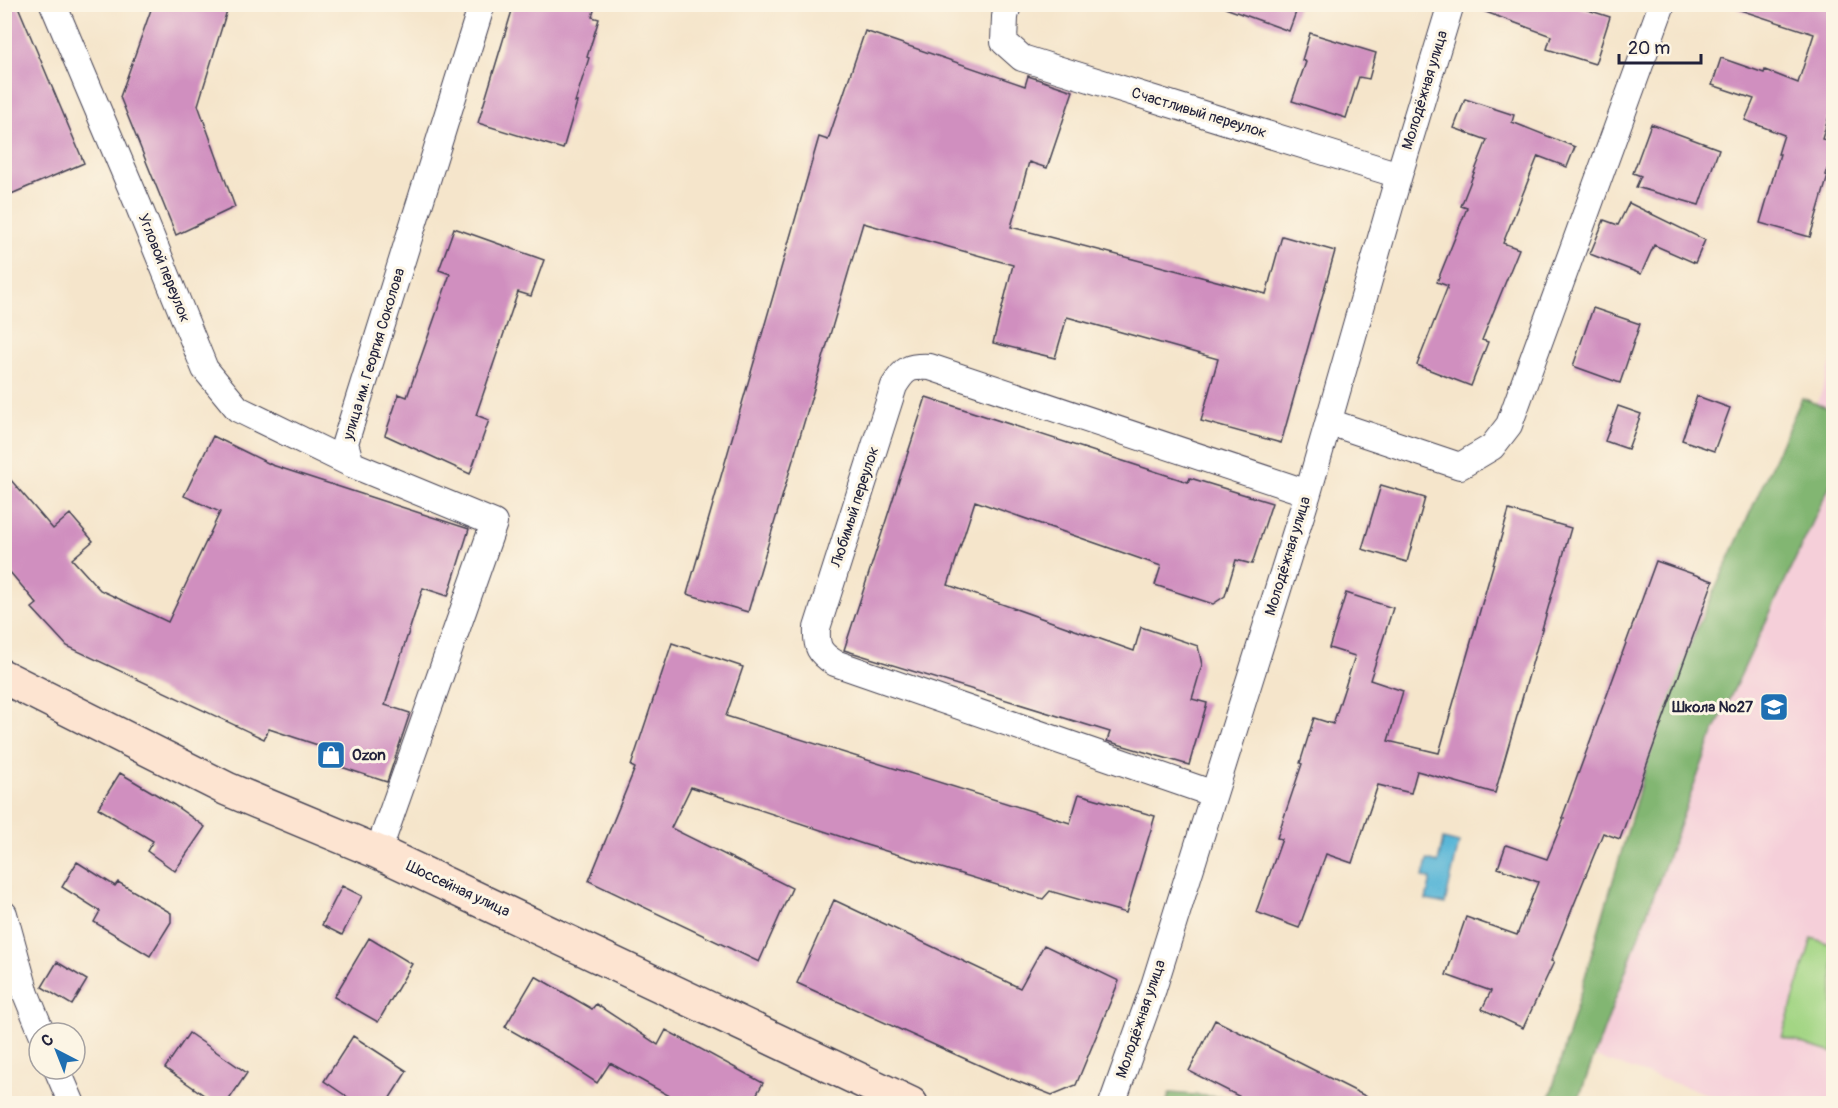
<svg xmlns="http://www.w3.org/2000/svg" width="1838" height="1108" font-family="Pangolin,sans-serif">
  <rect width="100%" height="100%" fill="#fcf5e5"/>
  <filter id="ink" filterUnits="userSpaceOnUse"><feTurbulence type="fractalNoise" baseFrequency=".0167" numOctaves="2"/><feDisplacementMap in="SourceGraphic" scale="12" xChannelSelector="R" yChannelSelector="G"/><feConvolveMatrix kernelMatrix="1 2 1 2 8 2 1 2 1" color-interpolation-filters="sRGB"/></filter>
  <filter id="wash" filterUnits="userSpaceOnUse"><feTurbulence type="fractalNoise" baseFrequency=".008" numOctaves="4" result="noise"/><feDisplacementMap in="SourceGraphic" scale="24" xChannelSelector="R" yChannelSelector="G"/><feGaussianBlur stdDeviation="1.35" result="paint"/><feColorMatrix in="noise" values="0 0 0 0 0 0 0 0 0 0 0 0 0 0 0 0 0 1.4 0 .05"/><feComposite in="paint" operator="in"/></filter>
  <g filter="url(#wash)">
    <rect width="100%" height="100%" fill="#f5e5cb"/>
    <path fill="#f5cfd9" d="M 1833,357 L 1833,1103 L 1735,1103 L 1595,1057 Z"/>
    <path fill="#a3d584" stroke="#627c60" stroke-width="1.5" d="M 1812,938 L 1833,945 L 1833,1053 L 1782,1037 Z"/>
    <path fill="#82b672" stroke="#526c56" stroke-width="1.5" d="M 1802,398 L 1833,410 L 1833,479 L 1713,734 L 1577,1103 L 1548,1104 L 1667,695 Z
      M 1170,1093 L 1231,1098 L 1244,1103 L 1166,1103 Z"/>
    <path fill="#59b6d7" stroke="#3e6c89" stroke-width="1.5" d="M 1443,839 L 1459,843 L 1445,904 L 1426,900 L 1431,879 L 1423,877 L 1427,860 L 1438,863 Z"/>
    <g id="blocks">
      <path fill="#d08fbf" d="M 4,4 L 17,4 L 84,163 L 4,197 Z
        M 153,4 L 229,4 L 198,105 L 235,207 L 176,235 L 120,97 Z
        M 514,4 L 596,4 L 592,17 L 599,19 L 587,57 L 589,58 L 575,102 L 577,102 L 563,149 L 478,123 Z
        M 1225,4 L 1299,4 L 1289,31 L 1225,8 Z
        M 1472,4 L 1569,4 L 1610,17 L 1595,64 L 1547,49 L 1551,36 L 1472,7 Z
        M 1738,4 L 1833,4 L 1833,103 L 1822,139 L 1833,142 L 1833,151 L 1826,175 L 1828,176 L 1810,237 L 1760,223 L 1780,154 L 1778,154 L 1784,135 L 1745,120 L 1754,99 L 1712,85 L 1721,58 L 1764,73 L 1765,70 L 1798,83 L 1814,34 L 1737,9 Z
        M 865,31 L 1025,86 L 1028,76 L 1073,91 L 1047,168 L 1029,162 L 1011,227 L 1266,294 L 1282,236 L 1335,251 L 1281,443 L 1201,421 L 1218,359 L 1067,317 L 1055,358 L 993,343 L 1013,265 L 863,223 L 748,612 L 687,594 L 819,137 L 828,140 Z
        M 1310,33 L 1376,53 L 1369,79 L 1359,77 L 1346,118 L 1292,101 L 1306,62 L 1302,60 Z
        M 1465,99 L 1514,115 L 1512,122 L 1575,147 L 1567,167 L 1538,156 L 1503,243 L 1519,249 L 1482,340 L 1488,342 L 1471,386 L 1417,365 L 1448,286 L 1437,282 L 1467,208 L 1461,206 L 1487,140 L 1454,128 Z
        M 1651,124 L 1719,149 L 1699,205 L 1636,187 L 1641,176 L 1633,173 Z
        M 1629,203 L 1705,240 L 1695,263 L 1654,245 L 1641,274 L 1590,254 L 1604,220 L 1618,225 Z
        M 454,228 L 544,260 L 531,296 L 518,292 L 476,415 L 489,420 L 470,474 L 385,435 L 399,394 L 407,397 L 450,274 L 439,270 Z
        M 1593,308 L 1640,324 L 1620,383 L 1573,366 Z
        M 1697,396 L 1730,408 L 1714,451 L 1682,440 Z
        M 926,397 L 1188,482 L 1190,478 L 1272,503 L 1252,564 L 1236,560 L 1225,596 L 1213,604 L 1155,585 L 1161,566 L 975,501 L 948,585 L 1134,651 L 1141,627 L 1198,646 L 1202,665 L 1192,699 L 1207,703 L 1189,765 L 1107,741 L 1110,732 L 844,650 Z
        M 1618,406 L 1641,414 L 1628,449 L 1605,441 Z
        M 213,436 L 272,465 L 469,529 L 448,596 L 423,588 L 385,705 L 410,713 L 387,782 L 326,762 L 330,749 L 269,729 L 264,739 L 67,646 L 32,608 L 37,604 L 4,565 L 4,472 L 53,529 L 70,514 L 93,541 L 72,559 L 100,590 L 168,622 L 220,512 L 184,496 Z
        M 1381,485 L 1425,498 L 1407,562 L 1362,549 Z
        M 1509,510 L 1571,528 L 1495,793 L 1417,771 L 1411,793 L 1378,785 L 1352,863 L 1326,854 L 1299,928 L 1256,912 L 1282,839 L 1277,838 L 1302,764 L 1300,763 L 1314,718 L 1333,724 L 1355,656 L 1329,648 L 1346,593 L 1393,608 L 1370,680 L 1403,691 L 1388,741 L 1439,753 Z
        M 1656,561 L 1713,581 L 1620,839 L 1603,833 L 1551,961 L 1554,962 L 1523,1028 L 1482,1009 L 1491,991 L 1446,975 L 1466,917 L 1517,935 L 1538,882 L 1498,868 L 1506,845 L 1547,859 L 1564,818 L 1562,818 Z
        M 672,643 L 743,667 L 726,716 L 1070,823 L 1079,794 L 1155,816 L 1126,913 L 1050,891 L 1043,899 L 863,844 L 691,787 L 671,828 L 792,888 L 759,962 L 589,881 L 635,768 L 631,766 Z
        M 120,773 L 174,805 L 205,827 L 175,871 L 147,851 L 153,841 L 98,808 Z
        M 77,862 L 115,886 L 118,882 L 171,913 L 171,922 L 150,956 L 94,922 L 100,911 L 62,887 Z
        M 342,886 L 362,896 L 342,935 L 322,925 Z
        M 834,900 L 1020,988 L 1044,945 L 1119,981 L 1076,1085 L 1052,1095 L 1001,1075 L 797,983 Z
        M 369,938 L 412,964 L 378,1022 L 334,997 Z
        M 57,962 L 87,980 L 72,1005 L 42,987 Z
        M 535,976 L 592,1009 L 596,1004 L 658,1045 L 666,1030 L 763,1083 L 751,1104 L 684,1104 L 610,1063 L 597,1083 L 556,1056 L 505,1027 Z
        M 1215,1020 L 1381,1104 L 1254,1104 L 1189,1071 Z
        M 189,1033 L 247,1073 L 226,1104 L 217,1104 L 165,1068 Z
        M 353,1036 L 407,1071 L 386,1104 L 358,1104 L 324,1081 Z"/>
    </g>
  </g>
  <g filter="url(#ink)">
    <use href="#blocks" fill-opacity="0" stroke="#423f51" stroke-width="1.5"/>
    <g fill="none" stroke-linecap="round" stroke-linejoin="round">
      <g stroke="#423f51" stroke-width="28">
        <path id="street" d="M 53,4 L 137,202 L 205,369 L 238,409 L 351,464
          M 1008,4 L 1005,17 L 1004,42 L 1022,58 L 1399,175
          M 1329,422 L 1460,466 L 1492,447 L 1509,425 L 1662,4
          M 1214,794 L 835,663 C 819,653 816,647 817,628 L 894,386 C 905,368 909,366 930,367 L 1308,493
          M 378,852 L 494,523 L 351,464 L 345,443 L 482,4
          M 4,914 L 26,994 L 42,1033
          M 57,1069 L 72,1104
          M 1112,1104 L 1153,989 L 1308,493 L 1399,175 L 1451,4"/>
      </g>
      <g stroke="#423f51" stroke-width="36">
        <path id="secondary" d="M 4,677 L 227,789 L 378,852 L 911,1104"/>
      </g>
      <use href="#street" stroke="#fff" stroke-width="26"/>
      <use href="#secondary" stroke="#fde4d1" stroke-width="33"/>
    </g>
  </g>
  <defs>
    <g id="school-square" transform="scale(1.5)"><rect x="-9" y="-9" width="18" height="18" rx="4" fill="#1f6fb2" stroke="#fcf5e5"/><path d="M0-5L7-2L0 1L-7-2ZM-4 1L0 2.5L4 1V4Q0 6-4 4Z" fill="#fff"/></g>
    <g id="shop-square" transform="scale(1.5)"><rect x="-9" y="-9" width="18" height="18" rx="4" fill="#1f6fb2" stroke="#fcf5e5"/><path d="M-5-2.5h2.3a2.7 3.5 0 0 1 5.4 0H5L5.5 6h-11ZM-1.5-2.5h3a1.5 2.3 0 0 0-3 0Z" fill="#fff"/></g>
  </defs>
  <g fill-rule="evenodd">
    <use href="#school-square" x="1774" y="707"/>
    <use href="#shop-square" x="331" y="755"/>
  </g>
  <g text-anchor="middle" dominant-baseline="central" stroke-width="6" stroke-linejoin="round" paint-order="stroke">
    <g font-size="15" fill="#22223b" stroke="#fcf5e5">
      <text transform="translate(1425 90) rotate(-73)">Молодёжная улица</text>
      <text transform="translate(1199 113) rotate(17)">Счастливый переулок</text>
      <text transform="translate(164 268) rotate(68)">Угловой переулок</text>
      <text transform="translate(374 354) rotate(-73)">улица им. Георгия Соколова</text>
      <text transform="translate(855 507) rotate(-72)">Любимый переулок</text>
      <text transform="translate(1288 556) rotate(-73)">Молодёжная улица</text>
      <text transform="translate(458 889) rotate(25)">Шоссейная улица</text>
      <text transform="translate(1141 1019) rotate(-71)">Молодёжная улица</text>
    </g>
    <g font-size="15" font-weight="bold" fill="#22223b" stroke="#fcf5e5" text-anchor="end">
      <text x="1753" y="707">Школа №27</text>
      <text x="352" y="755" text-anchor="start">Ozon</text>
    </g>
  </g>
  <rect width="1838" height="1108" fill="none" stroke="#fcf5e5" stroke-width="24"/>
  <g transform="translate(57 1051) rotate(318)"><circle r="28" fill="#fcf5e5" stroke="#a5a1a1" stroke-width="1.5"/>
  <path d="M0-4.5L10 22L0 15L-10 22Z" fill="#1f6fb2"/>
  <text y="-9" font-size="16" font-weight="bold" text-anchor="middle" fill="#22223b">С</text>
  </g>
  <path d="M1619 54v9h82v-9" fill="none" stroke="#22223b" stroke-width="3"/>
  <text x="1628" y="54" font-size="18" fill="#22223b" stroke="#fcf5e5" stroke-width="4.5" paint-order="stroke">20 m</text>
</svg>
